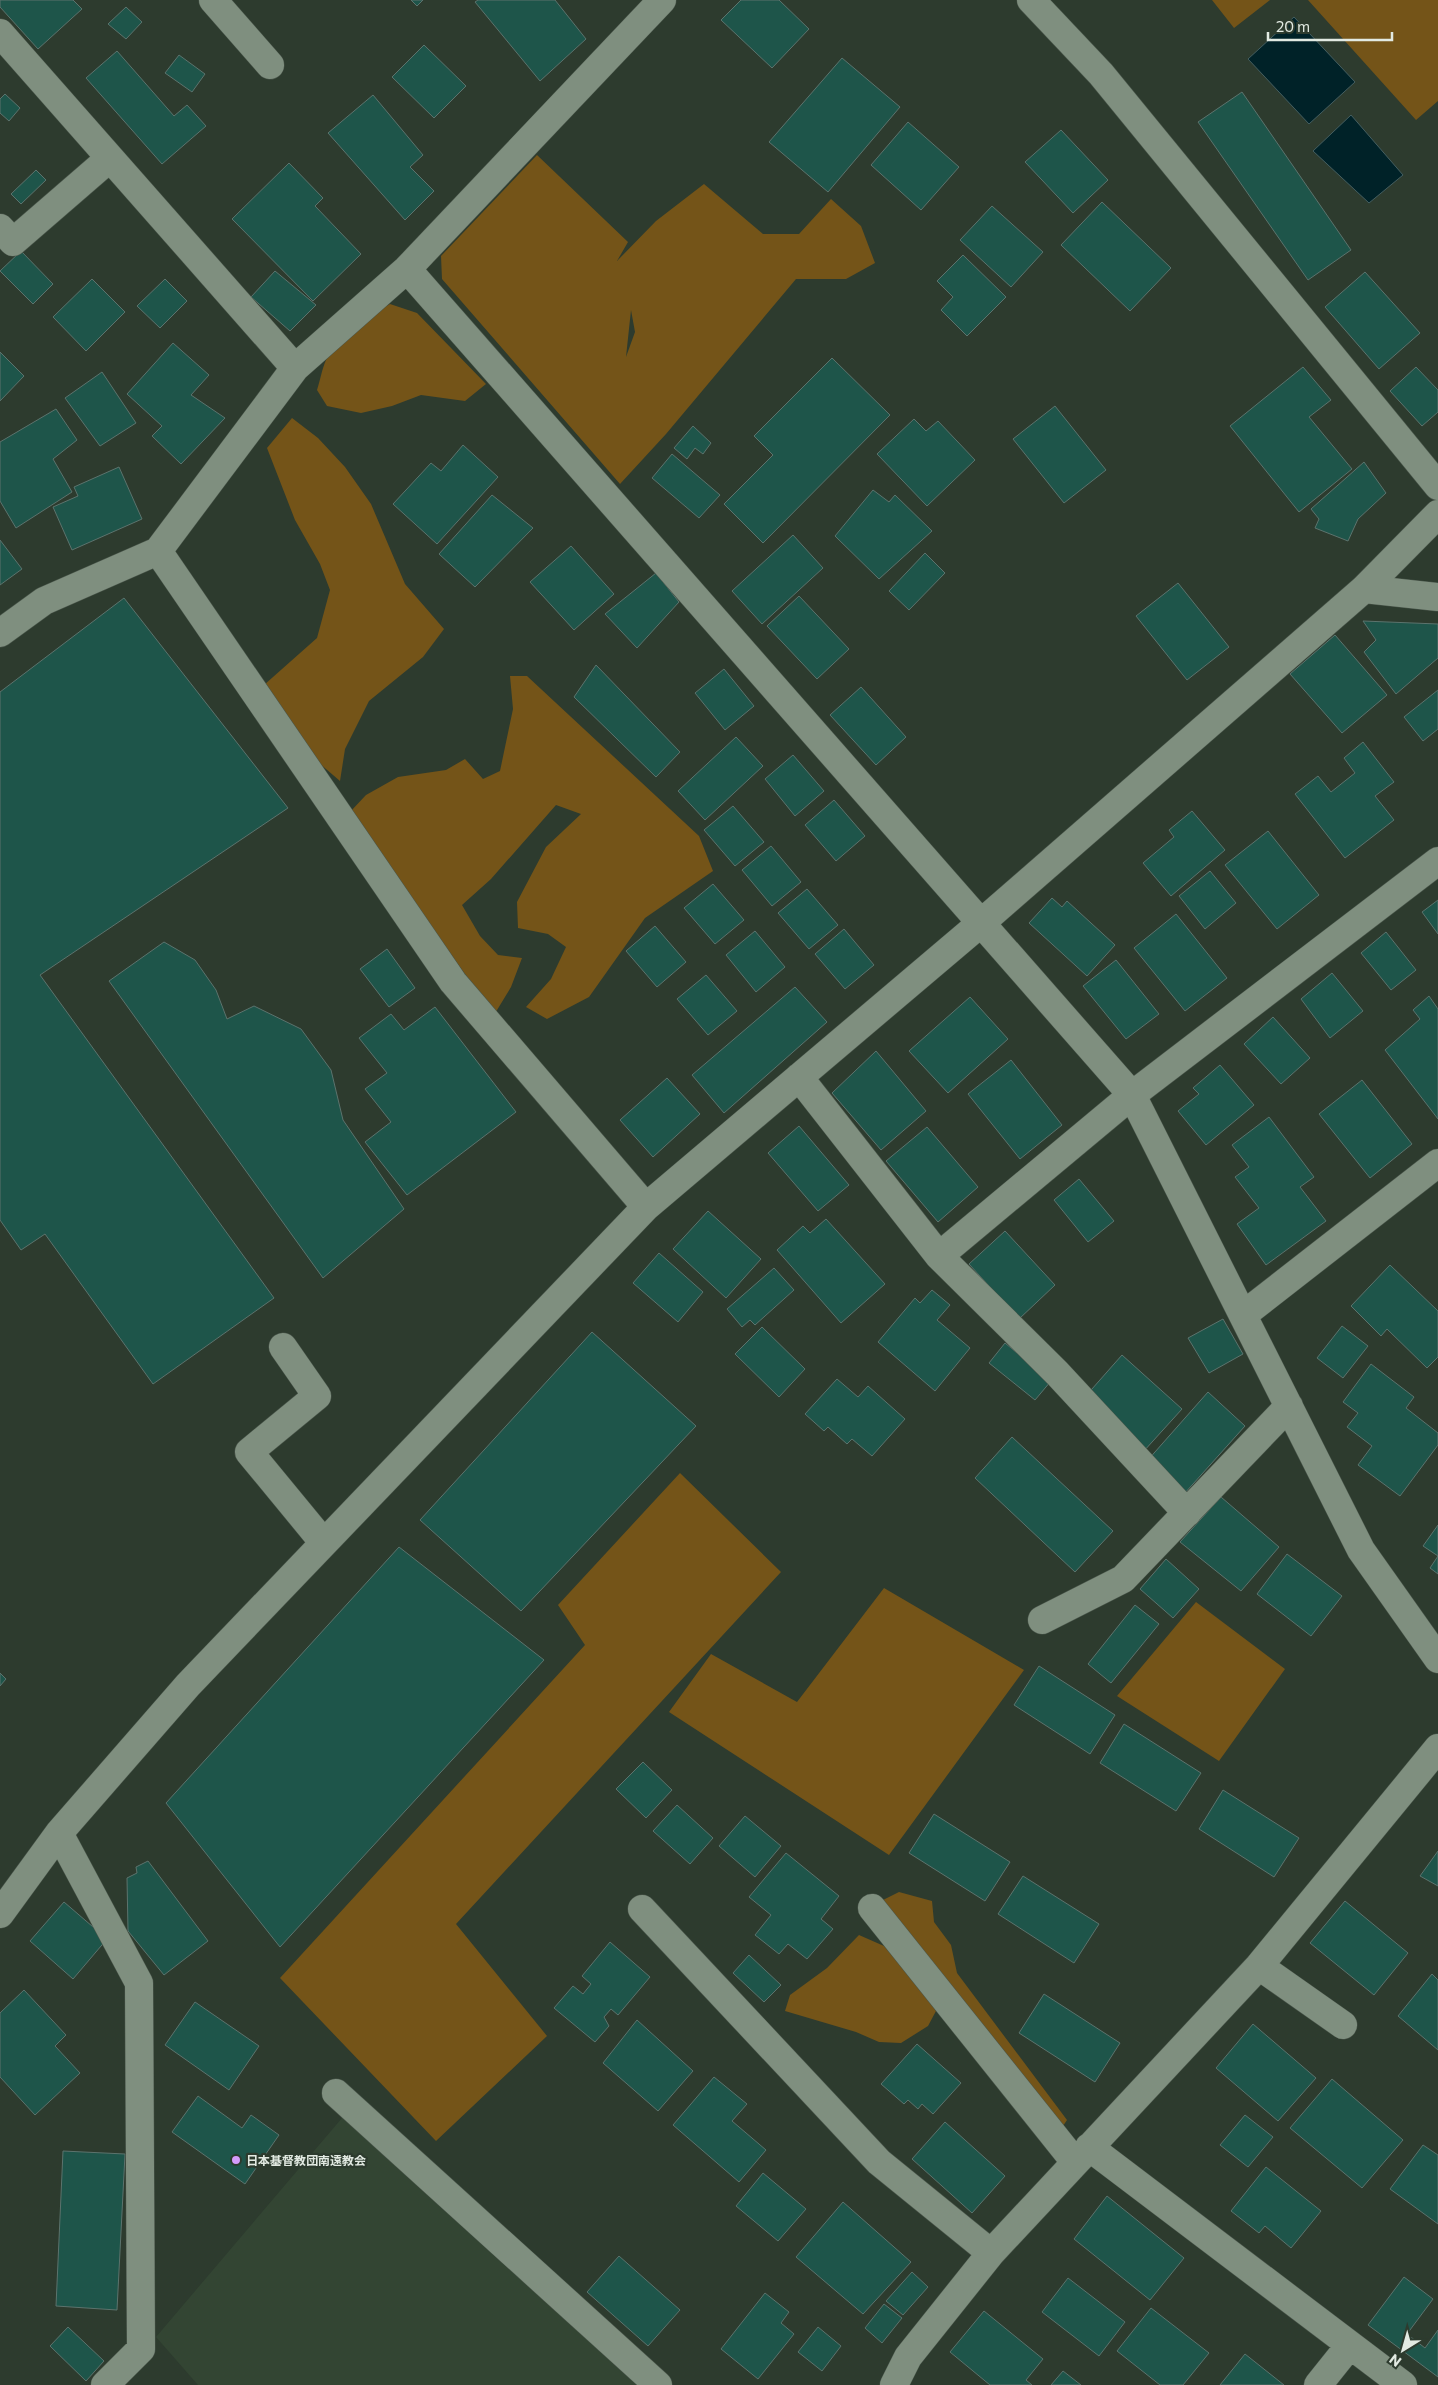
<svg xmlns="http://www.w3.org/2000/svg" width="1438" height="2385" font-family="Commissioner,'Noto Sans JP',sans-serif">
  <rect width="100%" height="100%" fill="#2d3b2e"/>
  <path fill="#334533" d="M 359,2098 L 647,2385 L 198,2385 L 156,2337 Z"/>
  <path fill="#745418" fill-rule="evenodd" d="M 1212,0 L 1270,0 L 1234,28 Z
    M 1308,0 L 1438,0 L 1438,101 L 1416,120 Z
    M 537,155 L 628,242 L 617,261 L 656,221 L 704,184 L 763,234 L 799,234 L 831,199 L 861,226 L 875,263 L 846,279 L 796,279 L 666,434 L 620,484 L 442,279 L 441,256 ZM 631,310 L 635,332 L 626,357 Z
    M 390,304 L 417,313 L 486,384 L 465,401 L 421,395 L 392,406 L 361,413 L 327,406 L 317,390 C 320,381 322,369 326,360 C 340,336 366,317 390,304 Z
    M 292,418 L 318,438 L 345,467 L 371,504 L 405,584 L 444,629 L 423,657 L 369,701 L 345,749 L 340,781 L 298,745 L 264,685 L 317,638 L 330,590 L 320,564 L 295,520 L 267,448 Z
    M 510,676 L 527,676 L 699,836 L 713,871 L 645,918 L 589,997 L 547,1019 L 526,1007 L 551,979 L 566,947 L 548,934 L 518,928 L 517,902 L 546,847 L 581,814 L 556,805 L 491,879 L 462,905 L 480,936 L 498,955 L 522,958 L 511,987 L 494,1015 L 350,812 L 366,795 L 398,777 L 446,770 L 465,759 L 483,779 L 500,771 L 513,709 Z
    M 680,1473 L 781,1572 L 456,1924 L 547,2036 L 436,2141 L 280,1978 L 585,1645 L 558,1605 Z
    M 884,1588 L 1024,1670 L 889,1855 L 669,1712 L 711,1654 L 797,1702 Z
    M 1196,1602 L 1285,1669 L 1219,1761 L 1117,1696 Z
    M 899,1892 L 932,1901 L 934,1922 L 951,1945 L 957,1973 L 1067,2120 L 1059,2132 L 881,1901 Z
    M 859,1935 L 884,1946 L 927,1995 L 936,2011 L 928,2026 L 901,2043 L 879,2042 L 856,2032 L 785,2011 L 790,1995 L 827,1968 Z"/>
  <path fill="#002228" stroke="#445e60" d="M 1294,17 L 1355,82 L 1309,124 L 1248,59 Z
    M 1351,115 L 1403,175 L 1369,203 L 1313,151 Z"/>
  <path fill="#1e554a" stroke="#5c736d" d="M 0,0 L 73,0 L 82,9 L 38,49 L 0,7 Z
    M 411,0 L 423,0 L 417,6 Z
    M 478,0 L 555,0 L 586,39 L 540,81 L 475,2 Z
    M 741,0 L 779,0 L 809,29 L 772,68 L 721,20 Z
    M 126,7 L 142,22 L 126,39 L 108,24 Z
    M 424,45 L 466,86 L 434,118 L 392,77 Z
    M 117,51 L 174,116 L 187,105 L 206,126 L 162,164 L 86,78 Z
    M 179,55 L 205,74 L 192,92 L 165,73 Z
    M 842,58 L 900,107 L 828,192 L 769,142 Z
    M 1242,92 L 1351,250 L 1308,280 L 1198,122 Z
    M 5,94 L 20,108 L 9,121 L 0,113 L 0,99 Z
    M 373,95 L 423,155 L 410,167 L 434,191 L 405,220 L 328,133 Z
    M 908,122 L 959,167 L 921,210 L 871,165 Z
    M 1061,130 L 1108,180 L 1073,213 L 1025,162 Z
    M 289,163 L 323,198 L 315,206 L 361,254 L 313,301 L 232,219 Z
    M 36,170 L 46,180 L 21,204 L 11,194 Z
    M 1102,202 L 1171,268 L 1130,311 L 1061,245 Z
    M 992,206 L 1043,252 L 1011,287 L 960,240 Z
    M 21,251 L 53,284 L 33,304 L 0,271 Z
    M 963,255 L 1006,297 L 967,336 L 941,310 L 953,297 L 937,281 Z
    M 275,271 L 316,305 L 290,331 L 251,297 Z
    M 1365,272 L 1420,333 L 1379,369 L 1325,307 Z
    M 92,279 L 125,312 L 86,351 L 53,317 Z
    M 165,279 L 187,301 L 160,328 L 137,306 Z
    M 173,343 L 209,375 L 191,395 L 225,418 L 181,464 L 152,436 L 162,426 L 127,394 Z
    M 0,352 L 24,376 L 0,401 Z
    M 832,358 L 890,415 L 763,543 L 724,504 L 773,455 L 754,436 Z
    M 1303,367 L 1331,400 L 1309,417 L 1352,469 L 1299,512 L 1230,426 Z
    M 1416,367 L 1438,390 L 1438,412 L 1422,426 L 1390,391 Z
    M 102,372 L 136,423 L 100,446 L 65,398 Z
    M 1055,406 L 1106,470 L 1064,503 L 1013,439 Z
    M 56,409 L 77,440 L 53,459 L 72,492 L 16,528 L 0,501 L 0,442 Z
    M 914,419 L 926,431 L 938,421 L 975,460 L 927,506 L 877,454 Z
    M 693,426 L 711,443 L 703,454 L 695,448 L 687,459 L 674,448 Z
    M 463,445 L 498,477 L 437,544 L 393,504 L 431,463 L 441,471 Z
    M 672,454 L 720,495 L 699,518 L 652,478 Z
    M 1364,462 L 1386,493 L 1358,519 L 1348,541 L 1315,528 L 1319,519 L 1311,509 Z
    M 119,467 L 142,519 L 72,550 L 53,507 L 78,496 L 74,487 Z
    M 873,490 L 889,502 L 895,495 L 932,531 L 879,579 L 835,536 Z
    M 492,495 L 533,528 L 475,587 L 439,554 Z
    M 793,535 L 823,568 L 762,624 L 732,591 Z
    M 0,540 L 22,569 L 0,585 Z
    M 571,546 L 614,594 L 574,630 L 530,582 Z
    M 925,553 L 945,573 L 909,610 L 889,591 Z
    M 656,573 L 679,602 L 637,648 L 605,614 Z
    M 1178,583 L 1229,647 L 1187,680 L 1136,616 Z
    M 799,596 L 849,649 L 817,679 L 767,626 Z
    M 124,598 L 288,808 L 40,975 L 274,1298 L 153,1384 L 45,1234 L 21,1250 L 0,1220 L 0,692 Z
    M 1363,621 L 1438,624 L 1438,658 L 1396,694 L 1364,652 L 1376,640 Z
    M 1335,635 L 1387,695 L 1342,733 L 1290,674 Z
    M 596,665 L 680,752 L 656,777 L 574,697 Z
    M 724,669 L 754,706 L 725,730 L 695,693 Z
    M 861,687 L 906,737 L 876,765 L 830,715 Z
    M 1438,690 L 1438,729 L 1423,741 L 1404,717 Z
    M 736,737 L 763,766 L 705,820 L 678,791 Z
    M 1363,742 L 1394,782 L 1375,796 L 1394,820 L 1345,858 L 1295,794 L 1318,776 L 1331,792 L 1355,773 L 1344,758 Z
    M 793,755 L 824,791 L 795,816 L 765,779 Z
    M 834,800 L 865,836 L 836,861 L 805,825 Z
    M 733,806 L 764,842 L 735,866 L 704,830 Z
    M 1192,811 L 1225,850 L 1171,896 L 1143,863 L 1174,837 L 1169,830 Z
    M 1268,831 L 1319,895 L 1277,929 L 1225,865 Z
    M 771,846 L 801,882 L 772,906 L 742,870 Z
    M 1210,871 L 1236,903 L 1205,929 L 1179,896 Z
    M 713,884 L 744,920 L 715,944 L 684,908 Z
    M 807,889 L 838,925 L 809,949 L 778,913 Z
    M 1052,898 L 1062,907 L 1067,901 L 1115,945 L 1087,976 L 1029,923 Z
    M 1438,900 L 1438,934 L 1422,912 Z
    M 1176,914 L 1227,978 L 1185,1011 L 1134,948 Z
    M 655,926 L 686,962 L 657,987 L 626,951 Z
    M 844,929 L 874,965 L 845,989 L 815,954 Z
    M 755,931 L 785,967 L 756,992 L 726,955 Z
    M 1386,932 L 1416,970 L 1391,990 L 1361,953 Z
    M 164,942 L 195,960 L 216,990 L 227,1019 L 254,1006 L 301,1029 L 331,1070 L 343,1120 L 404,1209 L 323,1278 L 109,981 Z
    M 387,949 L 415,988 L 389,1007 L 360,969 Z
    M 1116,960 L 1159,1014 L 1126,1039 L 1083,986 Z
    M 1332,973 L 1363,1011 L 1330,1038 L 1301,999 Z
    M 706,975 L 737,1011 L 708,1035 L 677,999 Z
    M 795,987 L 827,1022 L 724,1113 L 692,1075 Z
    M 1429,996 L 1438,1009 L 1438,1119 L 1385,1050 L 1420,1019 L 1413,1010 Z
    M 970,997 L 1008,1039 L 948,1093 L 909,1051 Z
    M 435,1007 L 516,1112 L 407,1195 L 365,1142 L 391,1122 L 365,1089 L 387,1073 L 359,1038 L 391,1014 L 404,1030 Z
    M 1273,1017 L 1310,1058 L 1281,1084 L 1244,1044 Z
    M 876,1051 L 926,1111 L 881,1150 L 832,1093 Z
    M 1011,1060 L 1062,1125 L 1020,1159 L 968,1094 Z
    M 1220,1065 L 1254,1105 L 1206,1145 L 1178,1111 L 1199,1094 L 1193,1088 Z
    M 667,1078 L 700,1114 L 653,1157 L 620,1120 Z
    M 1362,1080 L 1412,1144 L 1370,1178 L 1319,1114 Z
    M 1269,1117 L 1314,1177 L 1300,1187 L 1326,1221 L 1266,1265 L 1237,1224 L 1259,1208 L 1235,1177 L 1249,1167 L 1232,1145 Z
    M 799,1126 L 849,1185 L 818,1211 L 768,1153 Z
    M 927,1127 L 978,1187 L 938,1222 L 886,1161 Z
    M 1079,1179 L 1114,1221 L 1088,1242 L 1054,1200 Z
    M 708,1211 L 761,1259 L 726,1298 L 673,1249 Z
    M 826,1219 L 885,1284 L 841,1323 L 777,1250 L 803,1226 L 810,1233 Z
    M 1005,1231 L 1055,1285 L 1019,1319 L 969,1264 Z
    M 659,1253 L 703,1292 L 678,1322 L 633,1283 Z
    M 1390,1265 L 1438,1311 L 1438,1357 L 1427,1368 L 1387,1329 L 1381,1336 L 1351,1306 Z
    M 774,1268 L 794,1290 L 755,1325 L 750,1320 L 742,1327 L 727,1309 Z
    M 932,1290 L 950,1305 L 937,1320 L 970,1348 L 935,1391 L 878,1342 L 915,1298 L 920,1303 Z
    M 1223,1319 L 1243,1354 L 1209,1373 L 1188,1338 Z
    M 1342,1326 L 1368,1346 L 1343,1378 L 1317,1358 Z
    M 762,1327 L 805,1369 L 779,1397 L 735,1354 Z
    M 592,1332 L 696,1426 L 521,1611 L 420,1520 Z
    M 1005,1343 L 1051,1381 L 1035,1400 L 989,1363 Z
    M 1122,1355 L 1182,1409 L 1143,1452 L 1084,1398 Z
    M 1371,1364 L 1414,1397 L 1406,1408 L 1438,1433 L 1438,1445 L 1400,1496 L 1358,1465 L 1372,1446 L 1347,1427 L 1358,1413 L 1343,1402 Z
    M 837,1379 L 858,1397 L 868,1386 L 905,1419 L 872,1456 L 852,1439 L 847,1444 L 828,1427 L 824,1431 L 805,1414 Z
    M 1208,1392 L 1245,1426 L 1184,1494 L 1147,1461 Z
    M 1012,1437 L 1113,1531 L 1075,1572 L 975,1478 Z
    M 1221,1497 L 1279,1547 L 1241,1591 L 1180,1542 Z
    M 1438,1525 L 1438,1574 L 1430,1568 L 1438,1556 L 1423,1546 Z
    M 399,1547 L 544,1660 L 280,1947 L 166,1803 Z
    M 1287,1554 L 1342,1596 L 1311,1636 L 1257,1594 Z
    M 1166,1559 L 1199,1589 L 1173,1618 L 1140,1589 Z
    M 1135,1605 L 1159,1624 L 1111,1683 L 1088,1664 Z
    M 1039,1666 L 1115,1715 L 1090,1754 L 1014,1705 Z
    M 0,1673 L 6,1679 L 0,1686 Z
    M 1124,1724 L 1201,1773 L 1176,1811 L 1100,1763 Z
    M 643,1762 L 672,1790 L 646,1818 L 616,1789 Z
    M 1223,1790 L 1299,1838 L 1274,1877 L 1199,1829 Z
    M 677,1805 L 713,1838 L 690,1864 L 653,1831 Z
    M 934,1814 L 1010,1862 L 985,1901 L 909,1853 Z
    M 745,1816 L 781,1846 L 755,1877 L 719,1846 Z
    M 1438,1851 L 1438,1886 L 1420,1876 Z
    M 786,1853 L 839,1896 L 821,1919 L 833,1929 L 807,1959 L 788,1944 L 779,1954 L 755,1935 L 771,1915 L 749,1897 Z
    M 148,1861 L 208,1941 L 164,1975 L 128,1931 L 127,1878 L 137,1873 L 136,1867 Z
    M 1023,1876 L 1099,1924 L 1074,1963 L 998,1914 Z
    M 1345,1901 L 1408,1953 L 1374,1995 L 1310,1943 Z
    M 64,1902 L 107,1939 L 73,1979 L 30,1941 Z
    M 610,1942 L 650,1977 L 618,2015 L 611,2009 L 604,2017 L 609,2026 L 595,2042 L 554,2008 L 573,1986 L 583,1994 L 591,1984 L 582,1976 Z
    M 749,1955 L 781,1985 L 764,2002 L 733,1973 Z
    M 1432,1974 L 1438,1980 L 1438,2050 L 1398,2016 Z
    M 24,1990 L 66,2035 L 55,2046 L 80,2073 L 35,2115 L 0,2077 L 0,2013 Z
    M 1044,1994 L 1120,2043 L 1095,2082 L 1019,2033 Z
    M 195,2002 L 259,2046 L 229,2090 L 165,2045 Z
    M 637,2020 L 693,2071 L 658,2111 L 603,2063 Z
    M 1253,2024 L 1316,2078 L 1278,2121 L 1216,2068 Z
    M 917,2044 L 961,2083 L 933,2114 L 922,2104 L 918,2109 L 908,2100 L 904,2104 L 881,2084 Z
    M 714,2077 L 747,2104 L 732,2121 L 766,2150 L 739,2182 L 673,2125 Z
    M 1332,2079 L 1403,2140 L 1362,2188 L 1290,2128 Z
    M 198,2096 L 242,2128 L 251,2115 L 279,2135 L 245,2184 L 172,2132 Z
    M 1245,2115 L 1273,2137 L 1248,2167 L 1220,2145 Z
    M 945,2122 L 1005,2176 L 972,2213 L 912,2159 Z
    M 1423,2145 L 1438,2155 L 1438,2224 L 1390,2189 Z
    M 63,2151 L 125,2154 L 117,2310 L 56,2306 Z
    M 1266,2167 L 1321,2211 L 1291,2248 L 1265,2226 L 1259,2233 L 1231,2211 Z
    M 763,2173 L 806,2209 L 778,2241 L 736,2206 Z
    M 1107,2196 L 1184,2258 L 1150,2300 L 1074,2239 Z
    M 843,2202 L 911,2262 L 863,2314 L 796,2257 Z
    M 619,2256 L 680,2310 L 648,2346 L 587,2292 Z
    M 912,2272 L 928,2287 L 903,2315 L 886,2301 Z
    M 1404,2277 L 1433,2299 L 1407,2334 L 1425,2348 L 1438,2330 L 1438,2377 L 1368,2325 Z
    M 1068,2278 L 1125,2322 L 1099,2356 L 1042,2312 Z
    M 765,2293 L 789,2312 L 781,2323 L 794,2334 L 758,2379 L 721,2349 Z
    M 884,2304 L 902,2318 L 882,2343 L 865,2328 Z
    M 1151,2308 L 1209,2353 L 1183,2385 L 1160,2385 L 1117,2351 Z
    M 984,2311 L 1043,2359 L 1026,2380 L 1032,2385 L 990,2385 L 950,2352 Z
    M 68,2327 L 104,2361 L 86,2381 L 50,2346 Z
    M 818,2327 L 841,2346 L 822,2371 L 798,2352 Z
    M 1245,2354 L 1284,2385 L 1220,2385 Z
    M 1063,2371 L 1081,2385 L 1051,2385 Z"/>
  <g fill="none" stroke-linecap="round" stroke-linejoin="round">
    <g stroke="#4a564b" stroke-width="29">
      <path id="minor" d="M 213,0 L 270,65
        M 1031,0 L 1101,74 L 1438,486
        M 0,33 L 295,368
        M 0,228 L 13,242 L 110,158
        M 407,269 L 1132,1095 L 1361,1550 L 1438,1659
        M 1364,589 L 1438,597
        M 0,633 L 44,601 L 158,551
        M 799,1077 L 939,1256 L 1132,1095 L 1438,861
        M 646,1207 L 453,982 L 158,551 L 295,368 L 407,269 L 662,0
        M 939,1256 L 1057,1373 L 1187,1513
        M 1243,1315 L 1438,1163
        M 283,1347 L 317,1396 L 249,1452 L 324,1543
        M 1042,1620 L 1123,1579 L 1289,1406
        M 59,1833 L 139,1983 L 141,2349 L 105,2385
        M 872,1908 L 1075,2162
        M 642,1909 L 879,2162 L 991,2253
        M 0,1914 L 59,1833 L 188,1685 L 646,1207 L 981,923 L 1364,589 L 1438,514
        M 1259,1966 L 1343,2025
        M 336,2093 L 658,2385
        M 1089,2147 L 1403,2385
        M 894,2385 L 908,2357 L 991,2253 L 1259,1966 L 1438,1748
        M 1318,2385 L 1350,2345"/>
    </g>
    <use href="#minor" stroke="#7f8f7f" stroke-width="28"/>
  </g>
  <circle fill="#d59bfb" stroke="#2d3b2e" stroke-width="2" cx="236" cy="2160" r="5"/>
  <g text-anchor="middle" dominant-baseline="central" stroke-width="4.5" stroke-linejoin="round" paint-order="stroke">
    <g font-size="12" font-weight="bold" fill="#e2eae2" stroke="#2d3b2e" text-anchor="start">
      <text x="246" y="2160">日本基督教団南遠教会</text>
    </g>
  </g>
  <g transform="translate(1403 2350) rotate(217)" stroke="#2d3b2e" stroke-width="4" paint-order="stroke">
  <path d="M0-4L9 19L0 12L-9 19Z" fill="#e2eae2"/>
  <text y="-8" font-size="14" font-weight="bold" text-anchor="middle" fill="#e2eae2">N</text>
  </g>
  <path d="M1268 32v8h124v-8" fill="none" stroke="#e2eae2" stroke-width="2.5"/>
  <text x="1276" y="32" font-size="15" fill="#e2eae2" stroke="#2d3b2e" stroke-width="4" paint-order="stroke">20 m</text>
</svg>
